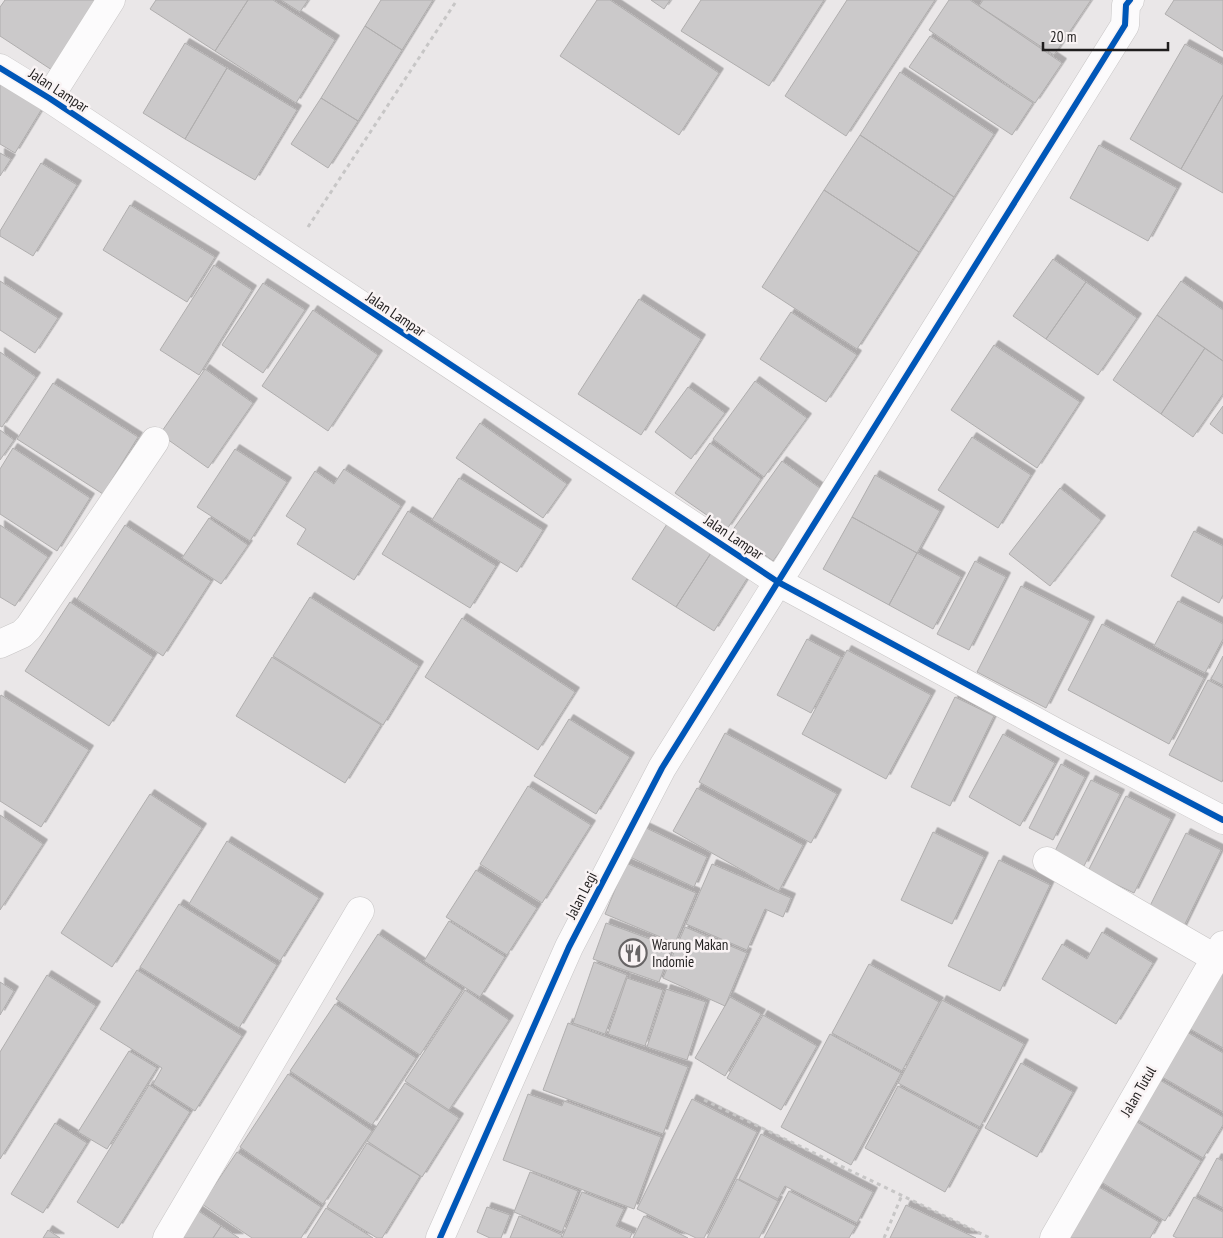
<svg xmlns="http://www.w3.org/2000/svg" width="1223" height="1238" font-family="'PT Sans Narrow',sans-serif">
  <defs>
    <filter id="shadow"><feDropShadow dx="4.5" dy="-4.5" stdDeviation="0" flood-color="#0004"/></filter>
  </defs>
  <rect width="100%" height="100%" fill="#eae7e8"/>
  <path fill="#cbc9ca" stroke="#b0aeae" filter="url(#shadow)" d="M 5,0 L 103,0 L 55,72 L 0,36 L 0,7 Z
    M 156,0 L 248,0 L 215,51 L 150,9 Z
    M 248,0 L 273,0 L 335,40 L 296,103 L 215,51 Z
    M 281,0 L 308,0 L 300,12 Z
    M 381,0 L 433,0 L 402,50 L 365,26 Z
    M 597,0 L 610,0 L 719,73 L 679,135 L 560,56 Z
    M 651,0 L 670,0 L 664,9 Z
    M 701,0 L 824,0 L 769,86 L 681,31 Z
    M 847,0 L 935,0 L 846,136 L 785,96 Z
    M 949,0 L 970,0 L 1062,63 L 1035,103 L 929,30 Z
    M 983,0 L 1091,0 L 1054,55 L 979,6 Z
    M 1174,0 L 1223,0 L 1223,51 L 1165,14 Z
    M 365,26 L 402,50 L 358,121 L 321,98 Z
    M 930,36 L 1033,103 L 1012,135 L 909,67 Z
    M 185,43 L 227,68 L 185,139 L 143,113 Z
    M 1185,44 L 1223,65 L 1223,95 L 1181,169 L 1130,139 Z
    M 227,68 L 297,110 L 255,180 L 185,139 Z
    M 900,72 L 994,134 L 954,197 L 860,135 Z
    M 0,80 L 43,107 L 15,153 L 0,144 Z
    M 1223,95 L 1223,193 L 1181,169 Z
    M 321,98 L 358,121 L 328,168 L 291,144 Z
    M 860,135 L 954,197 L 919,252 L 824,190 Z
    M 1099,145 L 1177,188 L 1148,241 L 1070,198 Z
    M 0,153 L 11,159 L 0,176 Z
    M 41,163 L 77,185 L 33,256 L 0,236 L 0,231 Z
    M 824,190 L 919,252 L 857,349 L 762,287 Z
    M 130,205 L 215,257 L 187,302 L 103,250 Z
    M 1053,259 L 1086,282 L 1046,339 L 1013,316 Z
    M 214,265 L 252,290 L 199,375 L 160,350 Z
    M 0,281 L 58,318 L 35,353 L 0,330 Z
    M 1181,281 L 1223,310 L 1223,361 L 1157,315 Z
    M 1086,282 L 1137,318 L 1098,375 L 1046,339 Z
    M 263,283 L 305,310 L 263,373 L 222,345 Z
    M 639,299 L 701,339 L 641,435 L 578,394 Z
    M 313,310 L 378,355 L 328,431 L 262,386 Z
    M 791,312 L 857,355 L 826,402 L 760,359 Z
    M 1157,315 L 1205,348 L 1161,414 L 1113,380 Z
    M 994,345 L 1080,402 L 1037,468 L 951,410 Z
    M 1205,348 L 1223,361 L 1223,394 L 1193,437 L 1161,414 Z
    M 0,352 L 36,377 L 2,427 L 0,426 Z
    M 205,369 L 253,403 L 208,468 L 160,434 Z
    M 755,381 L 807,418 L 764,477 L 713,439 Z
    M 53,383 L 138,437 L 103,494 L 17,439 Z
    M 688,387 L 725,413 L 691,459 L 655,432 Z
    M 1223,406 L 1223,434 L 1210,424 Z
    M 480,423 L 567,484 L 543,518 L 456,458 Z
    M 0,430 L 14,440 L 0,460 Z
    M 972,437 L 1031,475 L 998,528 L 938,490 Z
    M 710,443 L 761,479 L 727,529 L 675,493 Z
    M 13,448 L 90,498 L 57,551 L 0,514 L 0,469 Z
    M 235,449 L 287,482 L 250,541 L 197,507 Z
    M 782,461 L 824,491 L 773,561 L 732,531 Z
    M 344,469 L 401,506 L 354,580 L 297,544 L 306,529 L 286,516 L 315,471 L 334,484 Z
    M 875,475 L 940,511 L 917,553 L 852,517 Z
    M 459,478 L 543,530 L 517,572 L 432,520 Z
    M 1060,488 L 1101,520 L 1050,586 L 1009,554 Z
    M 408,511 L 496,566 L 470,608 L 382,554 Z
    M 852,517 L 917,553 L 889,605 L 823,569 Z
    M 209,518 L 248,545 L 221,584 L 182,558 Z
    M 667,524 L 711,553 L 676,607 L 632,579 Z
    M 0,525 L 48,557 L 15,606 L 0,597 Z
    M 125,525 L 211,581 L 163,656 L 77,599 Z
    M 1194,531 L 1223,546 L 1223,595 L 1219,603 L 1171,576 Z
    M 711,553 L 748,577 L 714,631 L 676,607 Z
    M 917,553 L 961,577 L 933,629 L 889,605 Z
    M 975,561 L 1006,577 L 969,650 L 937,634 Z
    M 1021,586 L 1090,621 L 1046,708 L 977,672 Z
    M 310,597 L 419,666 L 383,725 L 273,656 Z
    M 1178,601 L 1223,624 L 1223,639 L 1205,673 L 1154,646 Z
    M 70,602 L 153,657 L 109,726 L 25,671 Z
    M 462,618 L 575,692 L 538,750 L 425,677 Z
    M 1102,624 L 1204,678 L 1169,744 L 1068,690 Z
    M 807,639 L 841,657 L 811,713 L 777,695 Z
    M 847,650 L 931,695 L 886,779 L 802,734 Z
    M 1223,656 L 1223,685 L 1211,679 Z
    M 272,657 L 381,725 L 345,783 L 236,716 Z
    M 1208,680 L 1223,688 L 1223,779 L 1222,782 L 1169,755 Z
    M 1,695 L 89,750 L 41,827 L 0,801 L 0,697 Z
    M 955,697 L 994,716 L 950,806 L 911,787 Z
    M 569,719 L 630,757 L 596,814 L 534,776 Z
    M 725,733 L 837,794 L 811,843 L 699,782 Z
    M 1003,734 L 1055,763 L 1020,826 L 969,797 Z
    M 1061,764 L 1085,777 L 1053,840 L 1029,828 Z
    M 1091,780 L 1120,794 L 1084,866 L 1055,851 Z
    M 528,786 L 591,825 L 542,903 L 480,864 Z
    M 697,788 L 803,845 L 779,891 L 673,831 Z
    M 150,794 L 202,828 L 112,967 L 61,933 Z
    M 1126,796 L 1171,819 L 1134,893 L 1088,871 Z
    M 0,815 L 43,844 L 0,910 Z
    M 644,827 L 707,857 L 694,887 L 630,857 Z
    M 933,832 L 984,857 L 952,924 L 901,900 Z
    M 1186,833 L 1221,850 L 1181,932 L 1146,914 Z
    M 227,841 L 319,898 L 280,961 L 189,904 Z
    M 999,860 L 1050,885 L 1000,991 L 948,966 Z
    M 626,863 L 696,893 L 675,943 L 605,914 Z
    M 712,864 L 791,898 L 783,917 L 765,909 L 747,950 L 686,924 Z
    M 476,870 L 537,908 L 507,955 L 446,917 Z
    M 179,904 L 277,965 L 239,1028 L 140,967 Z
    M 449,921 L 505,957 L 480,997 L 424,961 Z
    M 606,923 L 672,947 L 659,982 L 593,959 Z
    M 685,927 L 747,953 L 725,1006 L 663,978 Z
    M 1102,932 L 1153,963 L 1116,1024 L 1042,979 L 1062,944 L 1087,959 Z
    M 378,934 L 462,990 L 420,1055 L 336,999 Z
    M 1223,958 L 1223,1048 L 1185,1026 Z
    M 594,962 L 627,975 L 605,1034 L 573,1023 Z
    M 869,964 L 939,1002 L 902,1071 L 832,1033 Z
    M 137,970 L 242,1036 L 195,1111 L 153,1084 L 162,1068 L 100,1029 Z
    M 47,975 L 96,1006 L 0,1159 L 0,1052 Z
    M 627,978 L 663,990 L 645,1046 L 608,1034 Z
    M 0,982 L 14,991 L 0,1015 Z
    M 666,989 L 706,1002 L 687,1060 L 647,1047 Z
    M 465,990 L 509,1020 L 449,1110 L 405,1081 Z
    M 730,997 L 761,1014 L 725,1076 L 695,1058 Z
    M 942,1000 L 1024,1044 L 980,1127 L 898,1083 Z
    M 335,1004 L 416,1058 L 372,1125 L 290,1071 Z
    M 763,1015 L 817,1046 L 781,1110 L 727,1078 Z
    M 568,1023 L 688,1067 L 663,1134 L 543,1090 Z
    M 1180,1028 L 1223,1053 L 1223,1112 L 1155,1073 Z
    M 830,1034 L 901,1073 L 851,1165 L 781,1127 Z
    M 129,1051 L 157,1068 L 107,1149 L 78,1132 Z
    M 1021,1063 L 1073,1092 L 1037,1157 L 985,1128 Z
    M 288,1074 L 372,1131 L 323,1204 L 240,1147 Z
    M 1153,1076 L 1223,1117 L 1223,1125 L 1203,1158 L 1130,1115 Z
    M 405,1083 L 459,1118 L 422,1177 L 367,1141 Z
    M 149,1085 L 190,1112 L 118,1228 L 77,1202 Z
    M 898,1086 L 979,1129 L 945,1192 L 865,1148 Z
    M 528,1094 L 562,1106 L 564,1101 L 661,1137 L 634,1209 L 503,1160 Z
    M 692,1099 L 757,1132 L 704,1238 L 696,1238 L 637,1209 Z
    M 1129,1117 L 1201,1161 L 1165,1221 L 1093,1177 Z
    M 55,1123 L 87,1143 L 43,1213 L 11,1194 Z
    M 761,1134 L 873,1192 L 857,1223 L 785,1186 L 778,1199 L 739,1179 Z
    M 367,1143 L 420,1176 L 382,1238 L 377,1238 L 327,1207 Z
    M 237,1152 L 321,1207 L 301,1238 L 252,1238 L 202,1204 Z
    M 1217,1158 L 1223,1161 L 1223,1208 L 1198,1194 Z
    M 530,1172 L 578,1191 L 562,1232 L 514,1212 Z
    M 737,1179 L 778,1201 L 759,1238 L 707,1238 Z
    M 1092,1183 L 1159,1222 L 1150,1238 L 1060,1238 Z
    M 789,1191 L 856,1226 L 849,1238 L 764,1238 Z
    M 582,1192 L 624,1209 L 616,1226 L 632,1233 L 630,1238 L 562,1238 Z
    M 1194,1197 L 1223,1212 L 1223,1238 L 1177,1238 L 1173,1236 Z
    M 906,1205 L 976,1238 L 890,1238 Z
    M 487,1207 L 510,1215 L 501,1238 L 490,1238 L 477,1232 Z
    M 326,1208 L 373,1238 L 307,1238 Z
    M 197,1210 L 221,1226 L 213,1238 L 179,1238 Z
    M 519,1216 L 562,1235 L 561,1238 L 510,1238 Z
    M 644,1216 L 688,1238 L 633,1238 Z
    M 221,1226 L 239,1238 L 213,1238 Z
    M 48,1230 L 60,1238 L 43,1238 Z"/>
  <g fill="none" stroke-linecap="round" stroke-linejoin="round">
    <g stroke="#c7c5c5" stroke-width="29">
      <path id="minor" d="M 0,68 L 49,98 L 778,582 L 1059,734 L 1223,820
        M 49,98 L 111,0
        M 0,644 L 22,634 L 29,627 L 155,441
        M 1047,861 L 1215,958
        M 167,1238 L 360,911
        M 440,1238 L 569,947 L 662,768 L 1125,25 L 1126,5 L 1130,0
        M 1054,1238 L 1223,945"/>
    </g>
    <path stroke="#c7c6c6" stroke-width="3" stroke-dasharray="4 4" stroke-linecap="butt" d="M 308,227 L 457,0
      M 704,1100 L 990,1238
      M 884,1238 L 902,1195"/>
    <use href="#minor" stroke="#fcfbfc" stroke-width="28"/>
    <g stroke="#f9f3f4" stroke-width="9">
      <path id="cycleway" d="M 0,68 L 49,98 L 778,582 L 1059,734 L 1223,820
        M 440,1238 L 569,947 L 662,768 L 1125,25 L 1126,5 L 1130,0"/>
    </g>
    <use href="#cycleway" stroke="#0057b8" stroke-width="6"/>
  </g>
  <defs>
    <g id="restaurant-ring" transform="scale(1.4375)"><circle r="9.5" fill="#f9f3f4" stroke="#676465" stroke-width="1.5"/><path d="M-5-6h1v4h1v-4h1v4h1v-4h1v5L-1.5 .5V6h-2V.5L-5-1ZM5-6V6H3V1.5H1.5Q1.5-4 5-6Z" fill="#676465"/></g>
  </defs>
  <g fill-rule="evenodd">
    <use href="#restaurant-ring" x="633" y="953"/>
  </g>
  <g text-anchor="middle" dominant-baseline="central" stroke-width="5" stroke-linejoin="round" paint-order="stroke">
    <g font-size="15" fill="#201e1e" stroke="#f9f3f4">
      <text transform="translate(59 90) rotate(33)">Jalan Lampar</text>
      <text transform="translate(396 314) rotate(34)">Jalan Lampar</text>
      <text transform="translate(734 537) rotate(34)">Jalan Lampar</text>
      <text transform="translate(581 895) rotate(-63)">Jalan Legi</text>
      <text transform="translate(1138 1091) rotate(-60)">Jalan Tutul</text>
    </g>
    <g font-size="15" fill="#201e1e" stroke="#f9f3f4" text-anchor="start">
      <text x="652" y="944">Warung Makan<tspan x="652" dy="17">Indomie</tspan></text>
    </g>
  </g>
  <path d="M1043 42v8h125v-8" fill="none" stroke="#201e1e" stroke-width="2.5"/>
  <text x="1050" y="42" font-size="15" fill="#201e1e" stroke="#f9f3f4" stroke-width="4" paint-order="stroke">20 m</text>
</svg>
